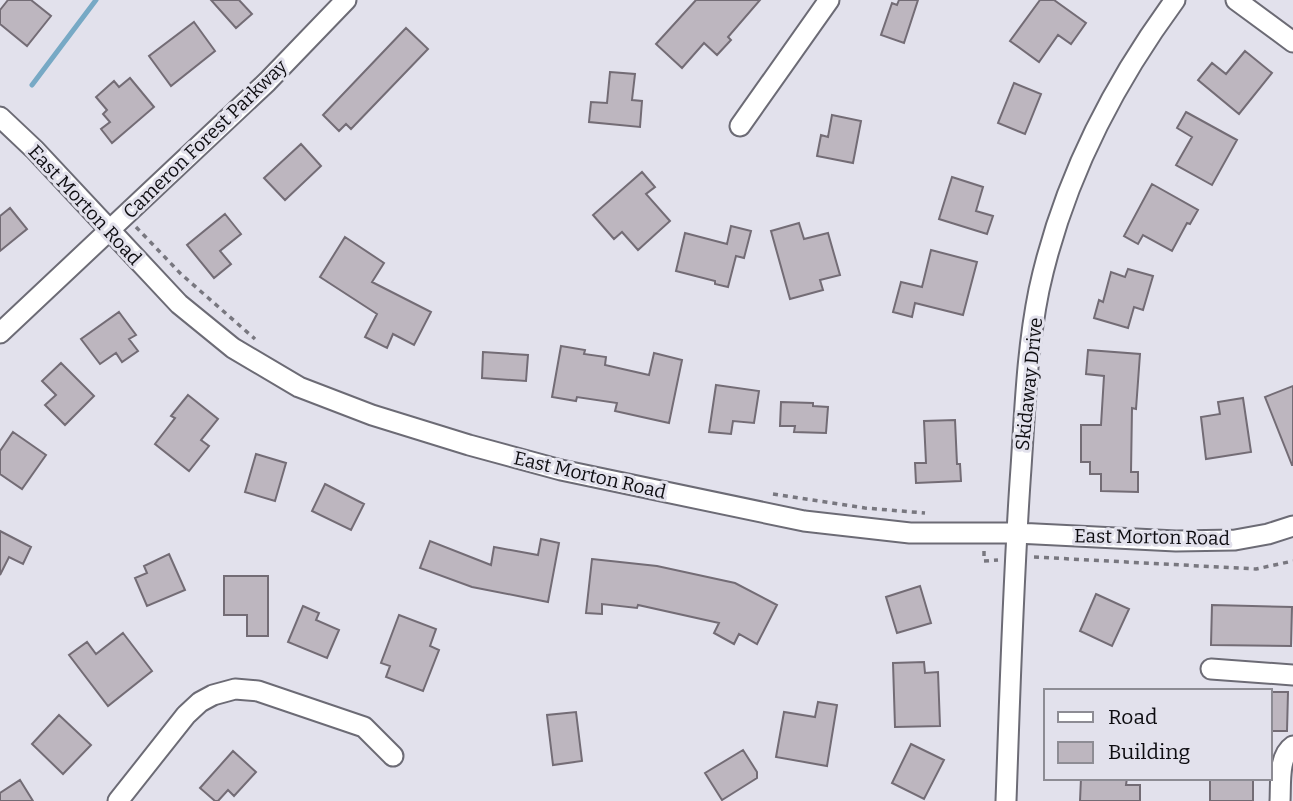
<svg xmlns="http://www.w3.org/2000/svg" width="1293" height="801" font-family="Bitter,serif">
  <rect width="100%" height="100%" fill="#e2e1ec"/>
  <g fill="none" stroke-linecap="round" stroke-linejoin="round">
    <path stroke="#77a9c5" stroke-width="5" d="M 32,85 L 96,0"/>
  </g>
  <path fill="#bdb6bf" stroke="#736c75" stroke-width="2" d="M 8,0 L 31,0 L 51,16 L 27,46 L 0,24 L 0,10 Z
    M 211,0 L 239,0 L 252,14 L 236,28 Z
    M 696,0 L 760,0 L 728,37 L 731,40 L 717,55 L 704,43 L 682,68 L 656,44 Z
    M 899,0 L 918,0 L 904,43 L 881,35 L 892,3 L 897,5 Z
    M 1040,0 L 1054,0 L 1086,23 L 1071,44 L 1058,35 L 1039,62 L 1010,41 Z
    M 194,22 L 215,51 L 171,86 L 149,56 Z
    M 406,28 L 428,49 L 351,129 L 346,124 L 339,131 L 323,115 Z
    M 1245,51 L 1272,73 L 1239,114 L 1198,80 L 1212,63 L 1226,74 Z
    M 610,72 L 635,74 L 632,100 L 642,101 L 640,127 L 589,122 L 591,102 L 607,103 Z
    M 130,78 L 154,107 L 112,143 L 101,129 L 110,122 L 103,114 L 107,110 L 96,97 L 114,81 L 119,87 Z
    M 1014,83 L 1041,94 L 1025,134 L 998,123 Z
    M 1186,112 L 1237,140 L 1212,185 L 1176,165 L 1192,137 L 1177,128 Z
    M 832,115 L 861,121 L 853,163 L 817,156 L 821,135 L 828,137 Z
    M 301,144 L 321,166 L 285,200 L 264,178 Z
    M 642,172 L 655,187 L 646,194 L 670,221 L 638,250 L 622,232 L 614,239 L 593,215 Z
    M 952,177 L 983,187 L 976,211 L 993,216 L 987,234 L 939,219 Z
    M 1152,184 L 1198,210 L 1190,224 L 1187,223 L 1172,251 L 1143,235 L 1138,244 L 1124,236 Z
    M 10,208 L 27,229 L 0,251 L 0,216 Z
    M 225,214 L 241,234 L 220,251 L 231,264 L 214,278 L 187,245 Z
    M 799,223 L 804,239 L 828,233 L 840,275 L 820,280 L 823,290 L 790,299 L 771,231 Z
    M 731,226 L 751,231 L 744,258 L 736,256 L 728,287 L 715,284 L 715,281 L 676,271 L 685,233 L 727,244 Z
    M 345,237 L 384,263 L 372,282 L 431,312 L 414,345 L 393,334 L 387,348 L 365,337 L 377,314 L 320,277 Z
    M 931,250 L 977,262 L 963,315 L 915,303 L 912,317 L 893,312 L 901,282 L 922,287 Z
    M 1128,269 L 1153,276 L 1143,310 L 1134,307 L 1128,328 L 1094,318 L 1099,300 L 1103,302 L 1111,272 L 1125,277 Z
    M 119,312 L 136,335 L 129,339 L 138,351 L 122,362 L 116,353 L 100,364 L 81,339 Z
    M 561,346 L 585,350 L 584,354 L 606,357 L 605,365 L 649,375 L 654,353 L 682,360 L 669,423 L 615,411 L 617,403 L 577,397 L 576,401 L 552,397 Z
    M 1088,350 L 1140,354 L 1136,409 L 1132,408 L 1131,472 L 1138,472 L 1138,492 L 1101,491 L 1101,474 L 1090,474 L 1090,462 L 1081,462 L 1081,425 L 1101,425 L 1104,376 L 1086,374 Z
    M 483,352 L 528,355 L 526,381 L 482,378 Z
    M 61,363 L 94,396 L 65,425 L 45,405 L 56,395 L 42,381 Z
    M 716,385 L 759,391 L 754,423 L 733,421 L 731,434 L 709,432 Z
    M 1293,386 L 1293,465 L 1292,465 L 1265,397 Z
    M 188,395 L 218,419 L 201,440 L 209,446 L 189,471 L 155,444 L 175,418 L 171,416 Z
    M 1243,398 L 1251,452 L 1206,459 L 1201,417 L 1220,414 L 1218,402 Z
    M 781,402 L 813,403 L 813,406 L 828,407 L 826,433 L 794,432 L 795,426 L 780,426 Z
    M 955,420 L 957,464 L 960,464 L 961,481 L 916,483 L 915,463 L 926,463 L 924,421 Z
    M 13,432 L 46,455 L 22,489 L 0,474 L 0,451 Z
    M 256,454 L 286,463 L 275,501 L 245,492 Z
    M 325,484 L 364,504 L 351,530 L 312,511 Z
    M 0,531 L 31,547 L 23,564 L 9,557 L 0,575 Z
    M 541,539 L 559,543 L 548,602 L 472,587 L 420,568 L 430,541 L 491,565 L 494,547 L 538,555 Z
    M 169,554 L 185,590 L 147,606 L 135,578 L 147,573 L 144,566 Z
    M 592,559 L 657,566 L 735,583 L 777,605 L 757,644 L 739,634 L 734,644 L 714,633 L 719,623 L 638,605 L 637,608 L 602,604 L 602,614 L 586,613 Z
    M 224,576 L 268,576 L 268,636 L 247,636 L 247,615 L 224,615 Z
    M 920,586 L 931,623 L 897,633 L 886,597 Z
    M 1096,594 L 1129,609 L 1112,646 L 1080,631 Z
    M 1212,605 L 1292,607 L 1291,646 L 1211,645 Z
    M 303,606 L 319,613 L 316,620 L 339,630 L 327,658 L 288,642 Z
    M 399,615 L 436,629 L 430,646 L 439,650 L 423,691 L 386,677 L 390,666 L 381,663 Z
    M 123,633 L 152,671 L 108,706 L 69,655 L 87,642 L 96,654 Z
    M 924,662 L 925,673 L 938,672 L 940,726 L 895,727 L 893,663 Z
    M 1270,692 L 1288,692 L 1287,731 L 1270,731 Z
    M 818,702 L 837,705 L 827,766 L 776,757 L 784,712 L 815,717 Z
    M 576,712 L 582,761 L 553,765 L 547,715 Z
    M 59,715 L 91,745 L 63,774 L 32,744 Z
    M 911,744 L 944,760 L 924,799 L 892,783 Z
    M 743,750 L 757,772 L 757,778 L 722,800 L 705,773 Z
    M 233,751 L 256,772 L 234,796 L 228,790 L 218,801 L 215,801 L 200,788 Z
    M 1081,778 L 1127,778 L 1126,785 L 1140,785 L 1140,801 L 1080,801 Z
    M 1210,778 L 1253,778 L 1253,801 L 1210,801 Z
    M 20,780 L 33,801 L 0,801 L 0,793 Z"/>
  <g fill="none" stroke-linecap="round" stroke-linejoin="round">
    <g stroke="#6c6b75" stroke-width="23">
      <path id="minor" d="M 1236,0 L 1293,42
        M 0,117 L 35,150 L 179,304 L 233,348 L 299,387 L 372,415 L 469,445 L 561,470 L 804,521 L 910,533 L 1016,533 L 1176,541 L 1235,540 L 1268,534 L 1293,526
        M 740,126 L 829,0
        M 0,333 L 267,82 L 346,0
        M 1211,669 L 1293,675
        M 118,801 L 186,715 L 200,702 L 213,695 L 235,689 L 258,691 L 364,727 L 393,756
        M 1006,801 C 1010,690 1013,579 1021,468 C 1025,408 1027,349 1039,290 C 1062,184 1111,87 1175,0
        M 1280,801 C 1281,784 1278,756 1293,746"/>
    </g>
    <path stroke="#78777f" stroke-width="3.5" stroke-dasharray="5 5" stroke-linecap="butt" d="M 136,227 L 181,274 L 255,339
      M 773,494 L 865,508 L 925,513
      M 984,551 L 984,561 L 998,560
      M 1034,557 L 1256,569 L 1293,561"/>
    <use href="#minor" stroke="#fff" stroke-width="19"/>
  </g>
  <g text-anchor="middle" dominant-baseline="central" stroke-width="6" stroke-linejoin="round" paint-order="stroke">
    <g font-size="19" fill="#0d0c10" stroke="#e2e1ec">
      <text transform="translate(205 139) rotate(-44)">Cameron Forest Parkway</text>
      <text transform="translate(85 205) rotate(47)">East Morton Road</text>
      <text transform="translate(1029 384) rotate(-84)">Skidaway Drive</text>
      <text transform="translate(590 475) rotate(13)">East Morton Road</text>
      <text transform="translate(1152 537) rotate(1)">East Morton Road</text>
    </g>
  </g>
  <rect x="1044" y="689" width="228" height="91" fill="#e2e1ec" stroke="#8d8c94" stroke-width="2"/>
  <rect x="1058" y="712" width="35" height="10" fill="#ffffff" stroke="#8d8c94" stroke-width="2"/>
  <text x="1108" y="724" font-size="21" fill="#0d0c10">Road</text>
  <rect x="1058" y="742" width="35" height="21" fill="#bdb6bf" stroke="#8d8c94" stroke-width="2"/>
  <text x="1108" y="759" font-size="21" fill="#0d0c10">Building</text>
</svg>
